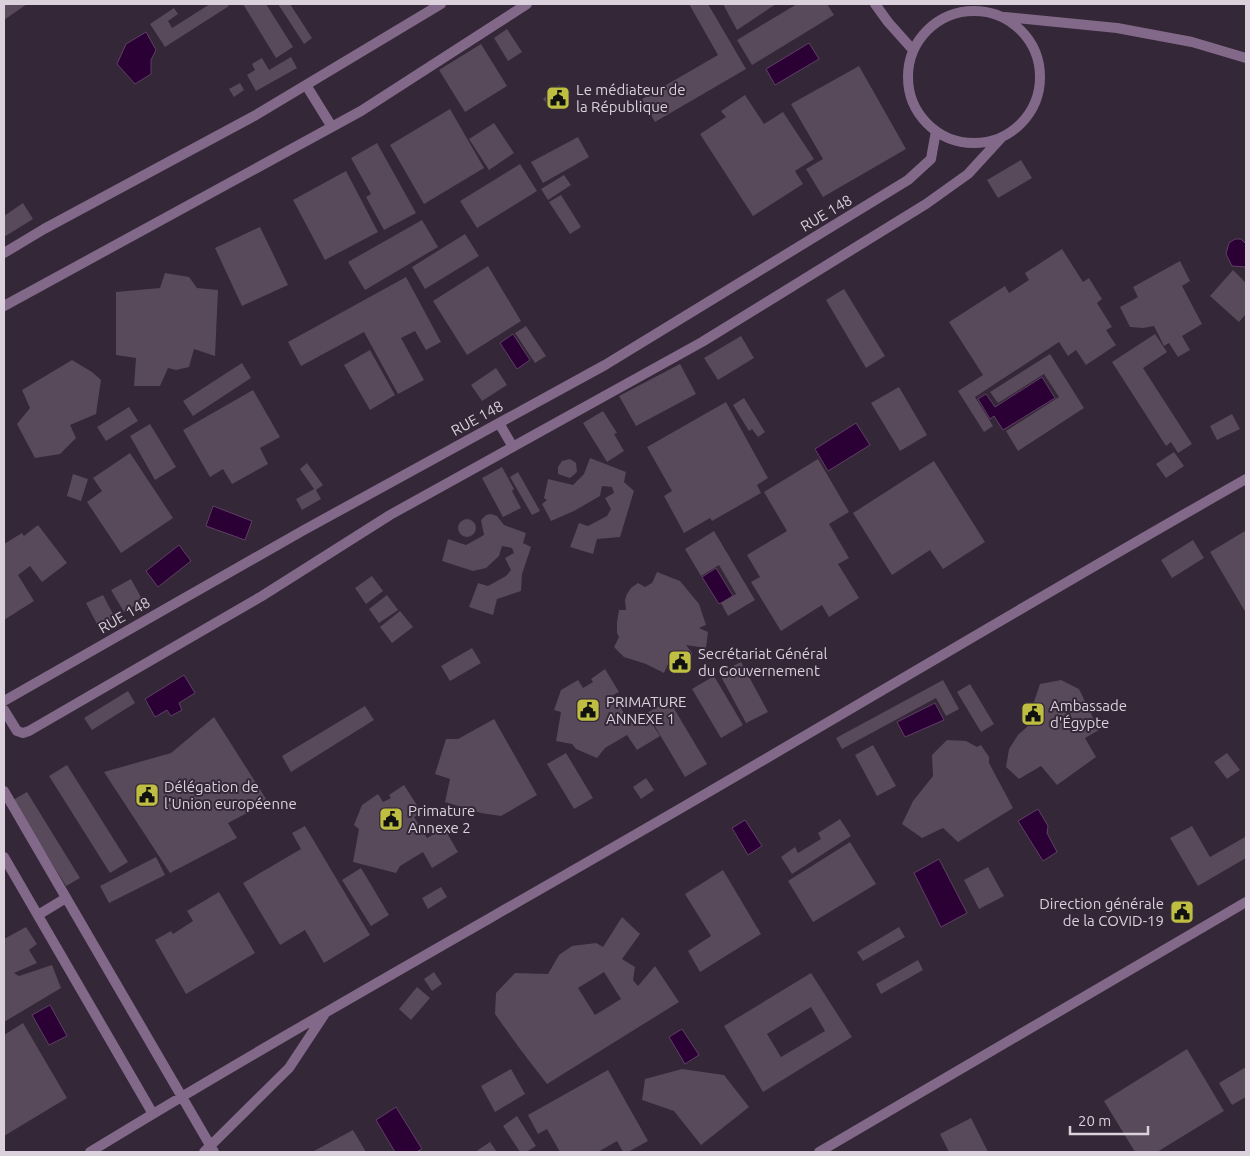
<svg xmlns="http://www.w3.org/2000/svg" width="1250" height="1156" font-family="Ubuntu,sans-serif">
  <rect width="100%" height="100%" fill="#342737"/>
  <path fill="#2b0035" stroke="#603f67" d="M 146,32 L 156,50 L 151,60 L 151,74 L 135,84 L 117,64 L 126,44 Z
    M 809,43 L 819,59 L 775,85 L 766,69 Z
    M 1235,239 L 1241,239 L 1246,244 L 1246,267 L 1232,266 L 1226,254 L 1229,243 Z
    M 513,334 L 530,360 L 517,369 L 500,343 Z
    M 1042,377 L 1055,398 L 1003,430 L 994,416 L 990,419 L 978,399 L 986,394 L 995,407 Z
    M 856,423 L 870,445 L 828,471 L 815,449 Z
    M 213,506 L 252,521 L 245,540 L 206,526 Z
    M 179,545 L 191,561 L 158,587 L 146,571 Z
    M 716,568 L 733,596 L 719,604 L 702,577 Z
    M 184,675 L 195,693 L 179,703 L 182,710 L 171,716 L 167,710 L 155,717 L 145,699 Z
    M 935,703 L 944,720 L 905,737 L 897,722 Z
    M 1038,809 L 1048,826 L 1047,833 L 1057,852 L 1043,861 L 1018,821 Z
    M 745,820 L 762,846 L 748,855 L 732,828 Z
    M 939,859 L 967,913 L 941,927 L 914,873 Z
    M 50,1005 L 67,1036 L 49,1045 L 32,1015 Z
    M 682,1029 L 699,1055 L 685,1064 L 669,1037 Z
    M 396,1107 L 422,1149 L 416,1152 L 395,1152 L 376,1120 Z"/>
  <path fill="#58495b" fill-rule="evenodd" d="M 4,4 L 27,4 L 4,20 Z
    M 210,4 L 227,4 L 229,6 L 165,47 L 150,24 L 174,8 L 178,14 L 168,21 L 172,28 Z
    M 243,4 L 266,4 L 293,47 L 276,58 Z
    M 278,4 L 290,4 L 312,38 L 304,44 Z
    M 689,4 L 708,4 L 746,69 L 655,122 L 642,99 L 718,55 Z
    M 723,4 L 776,4 L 737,30 Z
    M 797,4 L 827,4 L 834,15 L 752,65 L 737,40 Z
    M 507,29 L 522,52 L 508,61 L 494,38 Z
    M 481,44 L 507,86 L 465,112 L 439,70 Z
    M 291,57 L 297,68 L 256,91 L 247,75 L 255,70 L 252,64 L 262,58 L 269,70 Z
    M 859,66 L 906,149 L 823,197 L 806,169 L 823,159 L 791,104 Z
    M 240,83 L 244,90 L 234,97 L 229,89 Z
    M 559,85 L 568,96 L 552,110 L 543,99 Z
    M 745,95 L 764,124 L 783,112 L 814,159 L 795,171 L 803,184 L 753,216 L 700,134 L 726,117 L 721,111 Z
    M 450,109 L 484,168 L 424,204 L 390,145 Z
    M 494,123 L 514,153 L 489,170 L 469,139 Z
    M 578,137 L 589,157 L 543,183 L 531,162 Z
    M 377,143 L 416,213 L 384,230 L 366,197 L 371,194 L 351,158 Z
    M 1021,160 L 1032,178 L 998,198 L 987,180 Z
    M 520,164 L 537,191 L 477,228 L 460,201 Z
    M 346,171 L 378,232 L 325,260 L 293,200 Z
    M 564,175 L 571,185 L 548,200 L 541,189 Z
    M 561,195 L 581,227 L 570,234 L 549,202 Z
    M 23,203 L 33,219 L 4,237 L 4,216 Z
    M 422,220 L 438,247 L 365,290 L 348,262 Z
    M 260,227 L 288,285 L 242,306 L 215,248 Z
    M 465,234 L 479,256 L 425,289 L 412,267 Z
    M 1062,249 L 1083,282 L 1089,278 L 1102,299 L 1097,303 L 1112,327 L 1106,330 L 1116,345 L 1086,365 L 1076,350 L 1068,356 L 1059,342 L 975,397 L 993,426 L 984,432 L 958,391 L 983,375 L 949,322 L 1005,286 L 1009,293 L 1029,280 L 1025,273 Z
    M 1180,261 L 1190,281 L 1182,286 L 1202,324 L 1182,336 L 1190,350 L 1178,357 L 1169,343 L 1164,346 L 1154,326 L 1143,328 L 1130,327 L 1120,307 L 1138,297 L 1133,287 Z
    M 488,266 L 521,321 L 467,355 L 433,301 Z
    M 1233,270 L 1246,283 L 1246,314 L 1239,322 L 1210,296 Z
    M 165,273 L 189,277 L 197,288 L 218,290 L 215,356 L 194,349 L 189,367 L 176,370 L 168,368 L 160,386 L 134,386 L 136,358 L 116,355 L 116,292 L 160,288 Z
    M 406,277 L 441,342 L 426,350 L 415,331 L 401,338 L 424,380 L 398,394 L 364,332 L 301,366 L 288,342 Z
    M 844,289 L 885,356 L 866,368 L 826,300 Z
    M 526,326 L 546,356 L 535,363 L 515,333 Z
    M 1155,334 L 1167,352 L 1143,368 L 1192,444 L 1178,453 L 1171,442 L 1166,446 L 1112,362 Z
    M 741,336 L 754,358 L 718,380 L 704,358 Z
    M 370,350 L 395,395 L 370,410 L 344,365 Z
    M 1050,354 L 1084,408 L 1018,451 L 1006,431 L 1059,397 L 1044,374 L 998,403 L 990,392 Z
    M 72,360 L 92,372 L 101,380 L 96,414 L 70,425 L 76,438 L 60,454 L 35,458 L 17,424 L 30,408 L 22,390 Z
    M 242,363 L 251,378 L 193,416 L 183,401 Z
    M 680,364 L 696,394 L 636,426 L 619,396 Z
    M 496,368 L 507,385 L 482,401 L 471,385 Z
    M 899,387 L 927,435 L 900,451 L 871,403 Z
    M 253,390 L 280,437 L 260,448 L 268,464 L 232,484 L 223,469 L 210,477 L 183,430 Z
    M 744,398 L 765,432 L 758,437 L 752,429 L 749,431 L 733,405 Z
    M 726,402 L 768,478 L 757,485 L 761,493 L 712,521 L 710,518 L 684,533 L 664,496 L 672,491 L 647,447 Z
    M 129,407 L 138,421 L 106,441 L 97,427 Z
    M 603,411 L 617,433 L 614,434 L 624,451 L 607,462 L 583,423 Z
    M 1232,414 L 1240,429 L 1217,440 L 1210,426 Z
    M 150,424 L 176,467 L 155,480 L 130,436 Z
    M 1174,452 L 1184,466 L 1166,478 L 1156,464 Z
    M 130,453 L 173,518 L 121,553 L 87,502 L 102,491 L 93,478 Z
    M 590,458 L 626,472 L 624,482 L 634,491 L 620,537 L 597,539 L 593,554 L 570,547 L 579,523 L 588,526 L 607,516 L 611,509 L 605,498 L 614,493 L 612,487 L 602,486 L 600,496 L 574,511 L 551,521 L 542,504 L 547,500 L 544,498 L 548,479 L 573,485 L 584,474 Z
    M 570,459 L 576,463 L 577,472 L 570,478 L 558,474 L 558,467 L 562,461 Z
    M 818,459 L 849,512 L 829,524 L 849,558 L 838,564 L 859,598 L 829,617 L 822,605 L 781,631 L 751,582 L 760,577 L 747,555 L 787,531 L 764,492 Z
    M 934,461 L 985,542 L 943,569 L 930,550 L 892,575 L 853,513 Z
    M 307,463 L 323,485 L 316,490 L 321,499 L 302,510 L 296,499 L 314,489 L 300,469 Z
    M 502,467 L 514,489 L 512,491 L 521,508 L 503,517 L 482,478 Z
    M 518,472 L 540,511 L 532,515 L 510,477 Z
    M 73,474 L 88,479 L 81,501 L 67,496 Z
    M 491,514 L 497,516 L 504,525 L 526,533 L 523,543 L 531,547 L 522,574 L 521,591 L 497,599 L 493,615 L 469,607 L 478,583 L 488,586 L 506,576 L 511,570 L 505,558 L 514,553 L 512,548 L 502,546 L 499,556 L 486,568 L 473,571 L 442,561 L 448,539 L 466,545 L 484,535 L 481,520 L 486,515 Z
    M458 528a9 9 0 1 1 18 0a9 9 0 1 1-18 0Z
    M 38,525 L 67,563 L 42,582 L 30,566 L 18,575 L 34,601 L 4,620 L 4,544 L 22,533 L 24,536 Z
    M 714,531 L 755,600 L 728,616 L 721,603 L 736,594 L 719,565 L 701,576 L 685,549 Z
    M 1245,531 L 1246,532 L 1246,613 L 1210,552 Z
    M 1193,540 L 1204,558 L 1172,578 L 1161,560 Z
    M 657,572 L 680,581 L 699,604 L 706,625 L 699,628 L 708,632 L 706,648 L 686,645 L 692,653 L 692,659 L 691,664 L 686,667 L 680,668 L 669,662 L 664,673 L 646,664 L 624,657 L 614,647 L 619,637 L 617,633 L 617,622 L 619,610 L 626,610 L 625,600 L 627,594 L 631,588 L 638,583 L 645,587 L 652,583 Z
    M 372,576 L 383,591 L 366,604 L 355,588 Z
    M 131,579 L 143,601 L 124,612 L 111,590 Z
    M 103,595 L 115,618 L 98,626 L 86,603 Z
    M 387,595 L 398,610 L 379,623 L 369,609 Z
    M 400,611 L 413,627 L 392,643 L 380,627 Z
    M 472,648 L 481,663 L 450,681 L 441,666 Z
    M 741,662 L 768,712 L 746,723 L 719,673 Z
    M 605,669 L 619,692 L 613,695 L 630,723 L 645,713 L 660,736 L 637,750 L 627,735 L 605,748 L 597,758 L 576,749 L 572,744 L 556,741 L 561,712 L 554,710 L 561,690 L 578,680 L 583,688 L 593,682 L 591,679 Z
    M 714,676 L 743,725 L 721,738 L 692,689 Z
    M 943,680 L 959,709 L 946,716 L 936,698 L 842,749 L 836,738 Z
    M 1061,680 L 1079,689 L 1099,730 L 1085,738 L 1096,757 L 1057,785 L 1041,766 L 1019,779 L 1006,767 L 1009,749 L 1018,735 L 1038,717 L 1032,708 L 1040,684 Z
    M 970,684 L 994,724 L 981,732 L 957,692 Z
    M 128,691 L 135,703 L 92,730 L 84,718 Z
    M 669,700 L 707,764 L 685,777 L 647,713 Z
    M 365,706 L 374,720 L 291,772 L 282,756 Z
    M 214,717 L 268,802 L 228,823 L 237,838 L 170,873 L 104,772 L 171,753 Z
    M 494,719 L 537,795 L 501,816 L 481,813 L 445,802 L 450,779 L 435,774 L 446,739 L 458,739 Z
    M 947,740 L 966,741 L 977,747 L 981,745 L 989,757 L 989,763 L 1013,808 L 958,842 L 943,828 L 922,838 L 902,824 L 913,801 L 933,776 L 932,755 Z
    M 873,745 L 896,786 L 877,796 L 855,755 Z
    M 566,753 L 593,798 L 574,809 L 547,764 Z
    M 1227,753 L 1240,770 L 1227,779 L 1214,762 Z
    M 67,765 L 128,862 L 110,873 L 49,776 Z
    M 646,778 L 654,790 L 641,799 L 633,787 Z
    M 404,785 L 422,813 L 414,817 L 427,838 L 444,828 L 458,852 L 432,868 L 423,852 L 400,866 L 396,873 L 353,862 L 359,829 L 354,825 L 362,805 L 378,794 L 383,802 L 391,798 L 389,795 Z
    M 27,792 L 80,878 L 66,886 L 13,800 Z
    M 840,819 L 851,836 L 792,874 L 781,857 L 795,847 L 798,853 L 821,839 L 818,833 Z
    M 305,826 L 370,935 L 324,963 L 305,930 L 280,945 L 243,883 L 301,849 L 292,833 Z
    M 1192,826 L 1210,857 L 1245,837 L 1246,839 L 1246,858 L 1198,886 L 1170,838 Z
    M 850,842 L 876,884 L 813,922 L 788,881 Z
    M 156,857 L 165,875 L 109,903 L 100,886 Z
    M 988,867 L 1004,896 L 979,909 L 964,880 Z
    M 361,868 L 389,915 L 371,926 L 342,880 Z
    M 723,870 L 761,934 L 700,972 L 688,951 L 711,936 L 685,894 Z
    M 441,887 L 447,897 L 428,909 L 422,898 Z
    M 219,892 L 255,953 L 186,994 L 155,940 L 171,931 L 173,934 L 193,921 L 187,911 Z
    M 622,917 L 640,934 L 622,959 L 635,967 L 633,980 L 638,986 L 655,966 L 679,1002 L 547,1084 L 520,1049 L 495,1014 L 496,993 L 515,973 L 548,974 L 559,955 L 572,946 L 596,943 L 603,947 ZM 604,972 L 621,999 L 595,1015 L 578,988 Z
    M 26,927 L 37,944 L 29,950 L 37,963 L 14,973 L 19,976 L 52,965 L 61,988 L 4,1022 L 4,939 Z
    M 899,927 L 905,937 L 863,961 L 857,952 Z
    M 918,960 L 923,970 L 881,994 L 876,984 Z
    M 434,972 L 442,984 L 432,991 L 424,979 Z
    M 811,973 L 852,1037 L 763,1092 L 724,1026 ZM 811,1007 L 825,1031 L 781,1057 L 767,1034 Z
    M 417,987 L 430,998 L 411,1020 L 399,1009 Z
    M 23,1023 L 67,1098 L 4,1136 L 4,1035 Z
    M 1187,1049 L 1224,1111 L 1157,1152 L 1135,1152 L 1104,1101 Z
    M 1246,1067 L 1246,1097 L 1232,1105 L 1219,1083 Z
    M 511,1069 L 525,1094 L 495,1112 L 481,1086 Z
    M 682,1069 L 724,1075 L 749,1107 L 701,1145 L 674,1111 L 642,1100 L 645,1079 Z
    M 608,1070 L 648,1141 L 628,1152 L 623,1152 L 617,1141 L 598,1152 L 560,1152 L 547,1129 L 538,1134 L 528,1115 Z
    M 517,1116 L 536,1146 L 526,1152 L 520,1152 L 503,1126 Z
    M 971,1118 L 988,1152 L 949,1152 L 940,1134 Z
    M 353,1130 L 366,1152 L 312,1152 Z
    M 490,1142 L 497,1152 L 475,1152 Z"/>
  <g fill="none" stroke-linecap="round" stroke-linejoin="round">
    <path stroke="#826989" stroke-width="10" d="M 875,4 L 888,22 L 913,50
      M908 77a66 66 0 1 1 132 0a66 66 0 1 1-132 0Z
      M 1005,17 L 1117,28 L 1192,42 L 1246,58
      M 306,85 L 332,127
      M 4,253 L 44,229 L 256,115 L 441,4
      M 4,306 L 361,111 L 527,4
      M 499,423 L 513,447
      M 4,701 L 304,530 L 605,365 L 908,180 L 931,159 L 936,131
      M 4,710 L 17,731 L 23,733 L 29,731 L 262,596 L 390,515 L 702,342 L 926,204 L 968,174 L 1001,138
      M 4,791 L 214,1152
      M 4,857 L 153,1114
      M 38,915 L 66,898
      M 90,1152 C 285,1033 485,922 683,807 C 871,698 1057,586 1246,479
      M 204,1152 L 289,1068 L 324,1015
      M 819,1152 L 1246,902"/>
  </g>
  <defs>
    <g id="civic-square" transform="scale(1.25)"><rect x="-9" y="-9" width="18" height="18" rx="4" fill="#bebf42" stroke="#342737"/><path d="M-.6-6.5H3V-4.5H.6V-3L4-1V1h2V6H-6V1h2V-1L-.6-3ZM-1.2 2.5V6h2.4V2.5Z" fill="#111"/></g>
  </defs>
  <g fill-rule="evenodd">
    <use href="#civic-square" x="558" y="98"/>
    <use href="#civic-square" x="680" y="662"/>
    <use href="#civic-square" x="588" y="710"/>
    <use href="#civic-square" x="1033" y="714"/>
    <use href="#civic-square" x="147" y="795"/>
    <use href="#civic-square" x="391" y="819"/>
    <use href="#civic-square" x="1182" y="912"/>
  </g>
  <g text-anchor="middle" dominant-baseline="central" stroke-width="4" stroke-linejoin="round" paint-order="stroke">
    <g font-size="15" fill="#dad1dc" stroke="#342737" text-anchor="start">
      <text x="576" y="89">Le médiateur de<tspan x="576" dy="17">la République</tspan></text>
      <text x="698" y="653">Secrétariat Général<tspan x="698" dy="17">du Gouvernement</tspan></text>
      <text x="606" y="701">PRIMATURE<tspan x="606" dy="17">ANNEXE 1</tspan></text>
      <text x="1050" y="705">Ambassade<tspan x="1050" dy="17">d'Égypte</tspan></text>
      <text x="164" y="786">Délégation de<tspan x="164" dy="17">l'Union européenne</tspan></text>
      <text x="408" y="810">Primature<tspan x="408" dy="17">Annexe 2</tspan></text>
      <text x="1164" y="903" text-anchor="end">Direction générale<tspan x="1164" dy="17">de la COVID-19</tspan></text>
    </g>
    <g font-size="15" fill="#dad1dc" stroke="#342737">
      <text transform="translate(826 213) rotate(-31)">RUE 148</text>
      <text transform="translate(477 418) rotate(-29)">RUE 148</text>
      <text transform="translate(124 615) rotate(-30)">RUE 148</text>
    </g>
  </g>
  <rect width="1250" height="1156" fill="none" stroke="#dad1dc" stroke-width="10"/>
  <path d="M1070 1126v8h78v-8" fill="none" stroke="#dad1dc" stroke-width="2.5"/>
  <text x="1078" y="1126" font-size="15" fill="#dad1dc" stroke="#342737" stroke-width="4" paint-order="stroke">20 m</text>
</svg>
